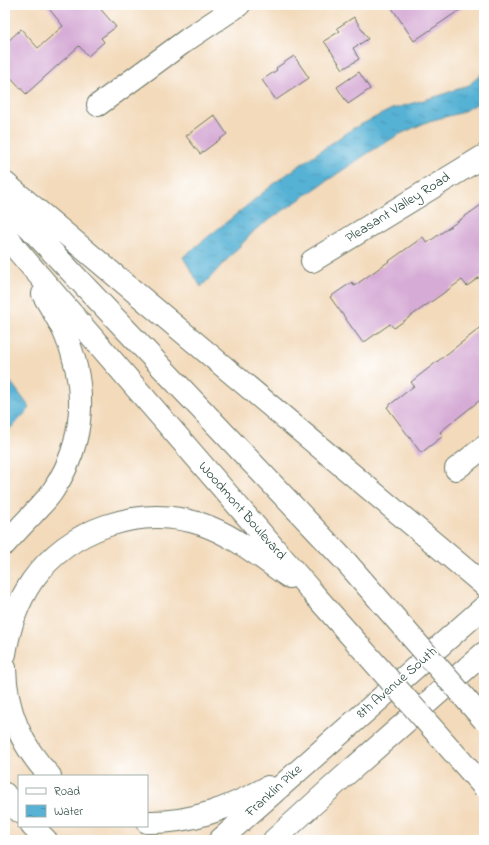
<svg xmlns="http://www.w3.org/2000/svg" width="489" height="845" font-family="'Indie Flower',sans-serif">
  <defs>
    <pattern id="water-ripples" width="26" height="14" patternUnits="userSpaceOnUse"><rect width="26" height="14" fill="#57b2d5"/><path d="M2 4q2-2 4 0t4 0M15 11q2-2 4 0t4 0" fill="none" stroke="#4792ae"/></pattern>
  </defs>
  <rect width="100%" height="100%" fill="#fff"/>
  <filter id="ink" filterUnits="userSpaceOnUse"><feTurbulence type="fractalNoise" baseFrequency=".025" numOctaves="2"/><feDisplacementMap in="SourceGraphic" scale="8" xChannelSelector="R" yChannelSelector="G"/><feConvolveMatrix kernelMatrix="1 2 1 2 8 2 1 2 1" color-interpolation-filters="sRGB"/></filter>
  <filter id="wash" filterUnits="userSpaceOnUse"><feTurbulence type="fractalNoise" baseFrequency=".012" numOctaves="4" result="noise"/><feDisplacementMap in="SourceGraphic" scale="16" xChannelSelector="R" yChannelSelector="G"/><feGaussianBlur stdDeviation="0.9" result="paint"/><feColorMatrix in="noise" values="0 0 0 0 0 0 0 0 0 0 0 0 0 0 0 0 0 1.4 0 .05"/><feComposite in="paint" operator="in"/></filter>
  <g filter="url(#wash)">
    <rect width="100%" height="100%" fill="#f3dabb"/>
    <path fill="url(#water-ripples)" stroke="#3b7884" d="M 484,72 L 484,100 L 460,113 L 429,121 L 398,135 L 368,153 L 256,229 L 201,287 L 183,257 L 280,179 L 352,129 L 392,109 L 438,96 L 469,85 Z
      M 10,381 L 30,408 L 5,434 L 5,387 Z"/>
    <g id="blocks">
      <path fill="#d6abd5" d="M 46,5 L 97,5 L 116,27 L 101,38 L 104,42 L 88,56 L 79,46 L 26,94 L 5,71 L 5,44 L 21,29 L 38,48 L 63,26 Z
        M 390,5 L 467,5 L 414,41 Z
        M 354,17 L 368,39 L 353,48 L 359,59 L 343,69 L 324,41 L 340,31 L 337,28 Z
        M 294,56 L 309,78 L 276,100 L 262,80 L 277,70 L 276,68 Z
        M 359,72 L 370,89 L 348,104 L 337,87 Z
        M 214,115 L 227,134 L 200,154 L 186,136 Z
        M 484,203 L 484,274 L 467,286 L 462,280 L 394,328 L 390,324 L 363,343 L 330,297 L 352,282 L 354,286 L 423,237 L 427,243 Z
        M 484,325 L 484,397 L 440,432 L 443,436 L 421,453 L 387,407 L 414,386 L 411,382 Z"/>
    </g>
  </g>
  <g filter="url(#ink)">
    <use href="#blocks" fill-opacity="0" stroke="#697463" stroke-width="1"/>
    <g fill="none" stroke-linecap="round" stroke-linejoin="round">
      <g stroke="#697463" stroke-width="24">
        <path id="minor" d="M 98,105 L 188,39 L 239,5
          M 312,261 L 484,156
          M 456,469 L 484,447"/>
      </g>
      <g stroke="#697463" stroke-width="24">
        <path id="major" d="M 5,183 L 484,585
          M 5,202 L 347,563
          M 5,232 L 17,250 L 313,593
          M 5,544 C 14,534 23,524 32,515 C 40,506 48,499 54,489 C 85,442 88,386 65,334 C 59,320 50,307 43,294
          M 5,654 C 9,629 17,603 32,581 C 69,529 139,504 201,524 C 234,535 261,558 289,577
          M 5,668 C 6,710 21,746 50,776
          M 5,794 L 19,812
          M 147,822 C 192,823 229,808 268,787
          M 32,826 L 46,840
          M 220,840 L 484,607
          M 274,840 L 341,779 L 484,653"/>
      </g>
      <use href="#minor" stroke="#fff" stroke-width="22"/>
      <use href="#major" stroke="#fff" stroke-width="22"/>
      <g stroke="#697463" stroke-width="24" stroke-linecap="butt">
        <path id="major-bridge" d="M 347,563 L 484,720
          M 313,593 L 484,787"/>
      </g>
      <use href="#major-bridge" stroke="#fff" stroke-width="22"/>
    </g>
  </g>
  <g text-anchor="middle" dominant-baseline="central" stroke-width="3.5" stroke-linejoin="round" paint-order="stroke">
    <g font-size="14" fill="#1f3d34" stroke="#fff">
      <text transform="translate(398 208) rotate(-32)">Pleasant Valley Road</text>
      <text transform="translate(242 511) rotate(49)">Woodmont Boulevard</text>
      <text transform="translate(397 683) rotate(-41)">8th Avenue South</text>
      <text transform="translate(274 791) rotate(-42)">Franklin Pike</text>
    </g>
  </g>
  <rect width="489" height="845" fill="none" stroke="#fff" stroke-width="20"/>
  <rect x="18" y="775" width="130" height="52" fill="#ffffff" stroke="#a5b1ae"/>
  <rect x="26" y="788" width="20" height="6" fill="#ffffff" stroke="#a5b1ae"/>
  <text x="54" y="795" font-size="12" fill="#1f3d34">Road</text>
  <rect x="26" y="805" width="20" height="12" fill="url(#water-ripples)" stroke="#a5b1ae"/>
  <text x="54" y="815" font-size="12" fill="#1f3d34">Water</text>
</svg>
